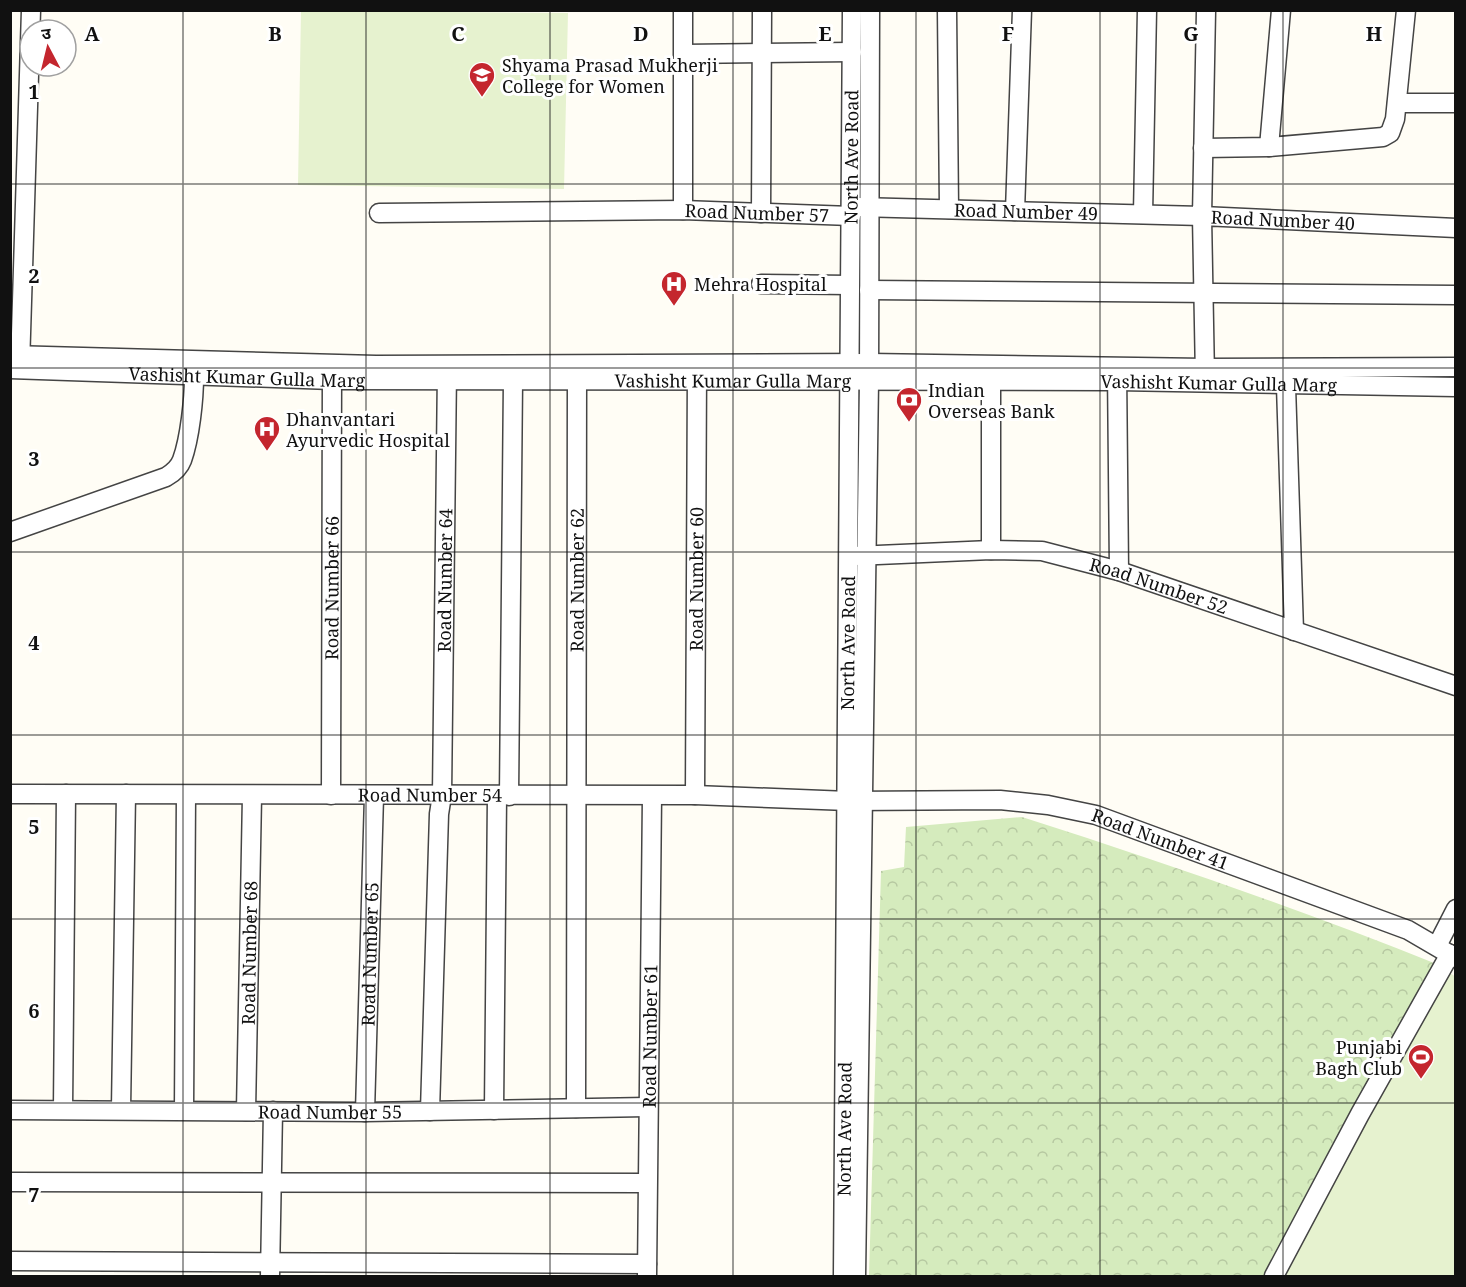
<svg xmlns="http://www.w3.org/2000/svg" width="1466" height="1287" font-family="'Noto Serif','Noto Sans Devanagari',serif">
  <defs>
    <pattern id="park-crowns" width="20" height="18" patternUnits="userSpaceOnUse" patternTransform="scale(1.5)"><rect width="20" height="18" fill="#d5ebbd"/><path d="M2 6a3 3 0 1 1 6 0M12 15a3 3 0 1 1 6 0" fill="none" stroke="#b6c8a1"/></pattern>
  </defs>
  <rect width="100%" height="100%" fill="#fffdf5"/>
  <path fill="url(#park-crowns)" d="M 1022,817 C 1163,862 1302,910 1439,965 L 1308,1190 L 1266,1276 L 869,1276 L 881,871 L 904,867 L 906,827 Z"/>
  <path fill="#e6f2cf" d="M 301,11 L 568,13 L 564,189 L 298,185 Z
    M 1447,971 L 1456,977 L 1455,1276 L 1284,1276 L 1332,1179 Z"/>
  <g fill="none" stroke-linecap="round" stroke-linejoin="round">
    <g stroke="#444" stroke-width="21">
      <g id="minor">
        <path d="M 947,10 L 949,209"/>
        <path d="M 684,54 L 852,52"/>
        <path d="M 1397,103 L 1456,103"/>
        <path d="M 1269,147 L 1281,10"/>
        <path d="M 1203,148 L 1269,147 L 1383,137 L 1390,133 L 1395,119 L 1406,10"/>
        <path id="s1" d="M 858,207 L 1202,216 L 1206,11"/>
        <path d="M 683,210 L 683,10"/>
        <path d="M 1015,211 L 1022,10"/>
        <path id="s2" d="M 379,213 L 683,210 L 851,216"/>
        <path d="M 761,213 L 762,10"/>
        <path d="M 1143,214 L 1147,10"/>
        <path d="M 761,284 L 850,285"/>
        <path d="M 869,290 L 1456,295"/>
        <path d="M 10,355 L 376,365 L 869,363 L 1205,368 L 1456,367"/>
        <path d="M 20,366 L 31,10"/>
        <path id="s3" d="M 10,369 L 332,380 L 1117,381 L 1456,387"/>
        <path d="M 991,369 L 991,550"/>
        <path d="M 1117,369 L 1119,571"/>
        <path id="s4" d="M 1205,378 L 1202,216 L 1456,228"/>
        <path d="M 1286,386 L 1294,631"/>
        <path d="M 10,532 L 166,477 C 173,473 179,468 182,460 C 190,438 194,399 194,376"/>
        <path id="s5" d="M 855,556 L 991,550 L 1042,551 L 1119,571 L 1456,686"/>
        <path id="s6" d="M 10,794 L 695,795 L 848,801 L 1000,800 L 1048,805 L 1096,815 L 1408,930 L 1456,958"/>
        <path id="s7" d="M 331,795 L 332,368"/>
        <path id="s8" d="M 695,795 L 697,368"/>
        <path d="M 509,796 L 513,380"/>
        <path d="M 1437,946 L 1456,909"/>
        <path id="s9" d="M 576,1108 L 577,369"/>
        <path d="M 63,1109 L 66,794"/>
        <path d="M 121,1109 L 126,794"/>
        <path id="s10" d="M 10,1110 L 365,1112 L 647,1107"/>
        <path d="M 184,1110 L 186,795"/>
        <path d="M 494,1110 L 497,796"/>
        <path id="s11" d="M 246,1111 L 252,796"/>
        <path id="s12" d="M 430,1111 L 439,814 L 442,795 L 447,369"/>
        <path id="s13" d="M 365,1112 L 374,796"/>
        <path d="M 10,1182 L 647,1183"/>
        <path d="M 10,1261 L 647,1264"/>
        <path d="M 270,1276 L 273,1111"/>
        <path id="s14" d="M 647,1276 L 652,796"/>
        <path id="s15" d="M 843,1276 L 852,10"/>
        <path d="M 856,1276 L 869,381 L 870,10"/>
        <path d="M 1274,1276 L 1360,1114 L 1450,954"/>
      </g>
    </g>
    <use href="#minor" stroke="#fff" stroke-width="18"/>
  </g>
  <path fill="none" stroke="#111" stroke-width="1.5" stroke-opacity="0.55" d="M 183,10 L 183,1276M 366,10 L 366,1276M 550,10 L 550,1276M 733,10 L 733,1276M 916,10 L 916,1276M 1100,10 L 1100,1276M 1283,10 L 1283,1276M 10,184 L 1456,184M 10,368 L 1456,368M 10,552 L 1456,552M 10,735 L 1456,735M 10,919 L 1456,919M 10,1103 L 1456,1103"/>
  <defs>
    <g id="university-pin" transform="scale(1.35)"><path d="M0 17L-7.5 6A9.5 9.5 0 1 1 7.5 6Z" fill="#c4262e" stroke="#fff"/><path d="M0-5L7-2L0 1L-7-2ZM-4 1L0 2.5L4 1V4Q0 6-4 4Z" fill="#fff"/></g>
    <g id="hospital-pin" transform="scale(1.35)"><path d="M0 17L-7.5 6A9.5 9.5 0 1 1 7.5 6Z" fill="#c4262e" stroke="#fff"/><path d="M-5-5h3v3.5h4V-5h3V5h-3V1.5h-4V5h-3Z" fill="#fff"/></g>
    <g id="bank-pin" transform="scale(1.35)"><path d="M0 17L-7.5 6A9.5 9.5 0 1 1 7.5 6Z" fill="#c4262e" stroke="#fff"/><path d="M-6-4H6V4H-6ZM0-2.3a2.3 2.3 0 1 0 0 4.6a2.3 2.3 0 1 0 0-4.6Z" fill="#fff"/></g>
    <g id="stadium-pin" transform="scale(1.35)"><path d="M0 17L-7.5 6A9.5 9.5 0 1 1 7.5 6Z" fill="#c4262e" stroke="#fff"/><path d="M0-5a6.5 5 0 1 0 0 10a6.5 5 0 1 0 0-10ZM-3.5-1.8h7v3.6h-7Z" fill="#fff"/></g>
  </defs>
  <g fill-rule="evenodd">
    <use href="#university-pin" x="482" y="75"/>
    <use href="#hospital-pin" x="674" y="284"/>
    <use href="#bank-pin" x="909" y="400"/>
    <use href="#hospital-pin" x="267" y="429"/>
    <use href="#stadium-pin" x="1421" y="1057"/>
  </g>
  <g text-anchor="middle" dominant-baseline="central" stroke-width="6" stroke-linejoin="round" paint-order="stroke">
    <g font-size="18" fill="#111" stroke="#fff" text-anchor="start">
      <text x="502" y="65">Shyama Prasad Mukherji<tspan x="502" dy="21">College for Women</tspan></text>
      <text x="694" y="284">Mehra Hospital</text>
      <text x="928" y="390">Indian<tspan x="928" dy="21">Overseas Bank</tspan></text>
      <text x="286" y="419">Dhanvantari<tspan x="286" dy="21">Ayurvedic Hospital</tspan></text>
      <text x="1402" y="1047" text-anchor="end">Punjabi<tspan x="1402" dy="21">Bagh Club</tspan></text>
    </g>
    <g font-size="18" fill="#111" stroke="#fff">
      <text stroke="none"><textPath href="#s15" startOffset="1119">North Ave Road</textPath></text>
      <text stroke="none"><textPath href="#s2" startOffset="378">Road Number 57</textPath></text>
      <text stroke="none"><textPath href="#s1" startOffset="168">Road Number 49</textPath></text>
      <text stroke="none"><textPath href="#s4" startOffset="243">Road Number 40</textPath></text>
      <text stroke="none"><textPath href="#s3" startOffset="237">Vashisht Kumar Gulla Marg</textPath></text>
      <text stroke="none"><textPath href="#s3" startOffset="723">Vashisht Kumar Gulla Marg</textPath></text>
      <text stroke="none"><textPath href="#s3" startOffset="1209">Vashisht Kumar Gulla Marg</textPath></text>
      <text stroke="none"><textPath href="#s12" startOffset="531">Road Number 64</textPath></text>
      <text stroke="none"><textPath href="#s8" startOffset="216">Road Number 60</textPath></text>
      <text stroke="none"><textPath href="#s9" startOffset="528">Road Number 62</textPath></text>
      <text stroke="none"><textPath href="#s5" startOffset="309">Road Number 52</textPath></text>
      <text stroke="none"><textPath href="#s7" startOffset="207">Road Number 66</textPath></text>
      <text stroke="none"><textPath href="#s15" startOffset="633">North Ave Road</textPath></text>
      <text stroke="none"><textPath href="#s6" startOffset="420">Road Number 54</textPath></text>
      <text stroke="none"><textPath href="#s6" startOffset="1156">Road Number 41</textPath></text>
      <text stroke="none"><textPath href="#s11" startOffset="158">Road Number 68</textPath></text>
      <text stroke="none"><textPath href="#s13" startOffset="158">Road Number 65</textPath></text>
      <text stroke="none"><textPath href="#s14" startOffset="240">Road Number 61</textPath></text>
      <text stroke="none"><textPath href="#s10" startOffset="320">Road Number 55</textPath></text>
      <text stroke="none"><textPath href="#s15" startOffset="147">North Ave Road</textPath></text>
    </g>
  </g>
  <g font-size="20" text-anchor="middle" font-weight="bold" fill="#111" stroke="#fff" stroke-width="6" stroke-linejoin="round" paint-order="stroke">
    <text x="92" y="41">A</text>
    <text x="275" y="41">B</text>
    <text x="458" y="41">C</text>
    <text x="641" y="41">D</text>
    <text x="825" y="41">E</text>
    <text x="1008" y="41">F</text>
    <text x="1191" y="41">G</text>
    <text x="1374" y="41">H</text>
    <text x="34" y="99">1</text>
    <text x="34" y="283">2</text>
    <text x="34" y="466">3</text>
    <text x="34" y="650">4</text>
    <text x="34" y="834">5</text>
    <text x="34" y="1018">6</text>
    <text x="34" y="1202">7</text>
  </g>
  <rect width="1466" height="1287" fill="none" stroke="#111111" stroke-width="24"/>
  <g transform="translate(48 48) rotate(353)"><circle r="28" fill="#ffffff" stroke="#a0a0a0" stroke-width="1.5"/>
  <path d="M0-4.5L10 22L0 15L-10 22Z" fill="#c4262e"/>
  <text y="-9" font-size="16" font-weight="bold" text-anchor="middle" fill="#111111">उ</text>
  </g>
</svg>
